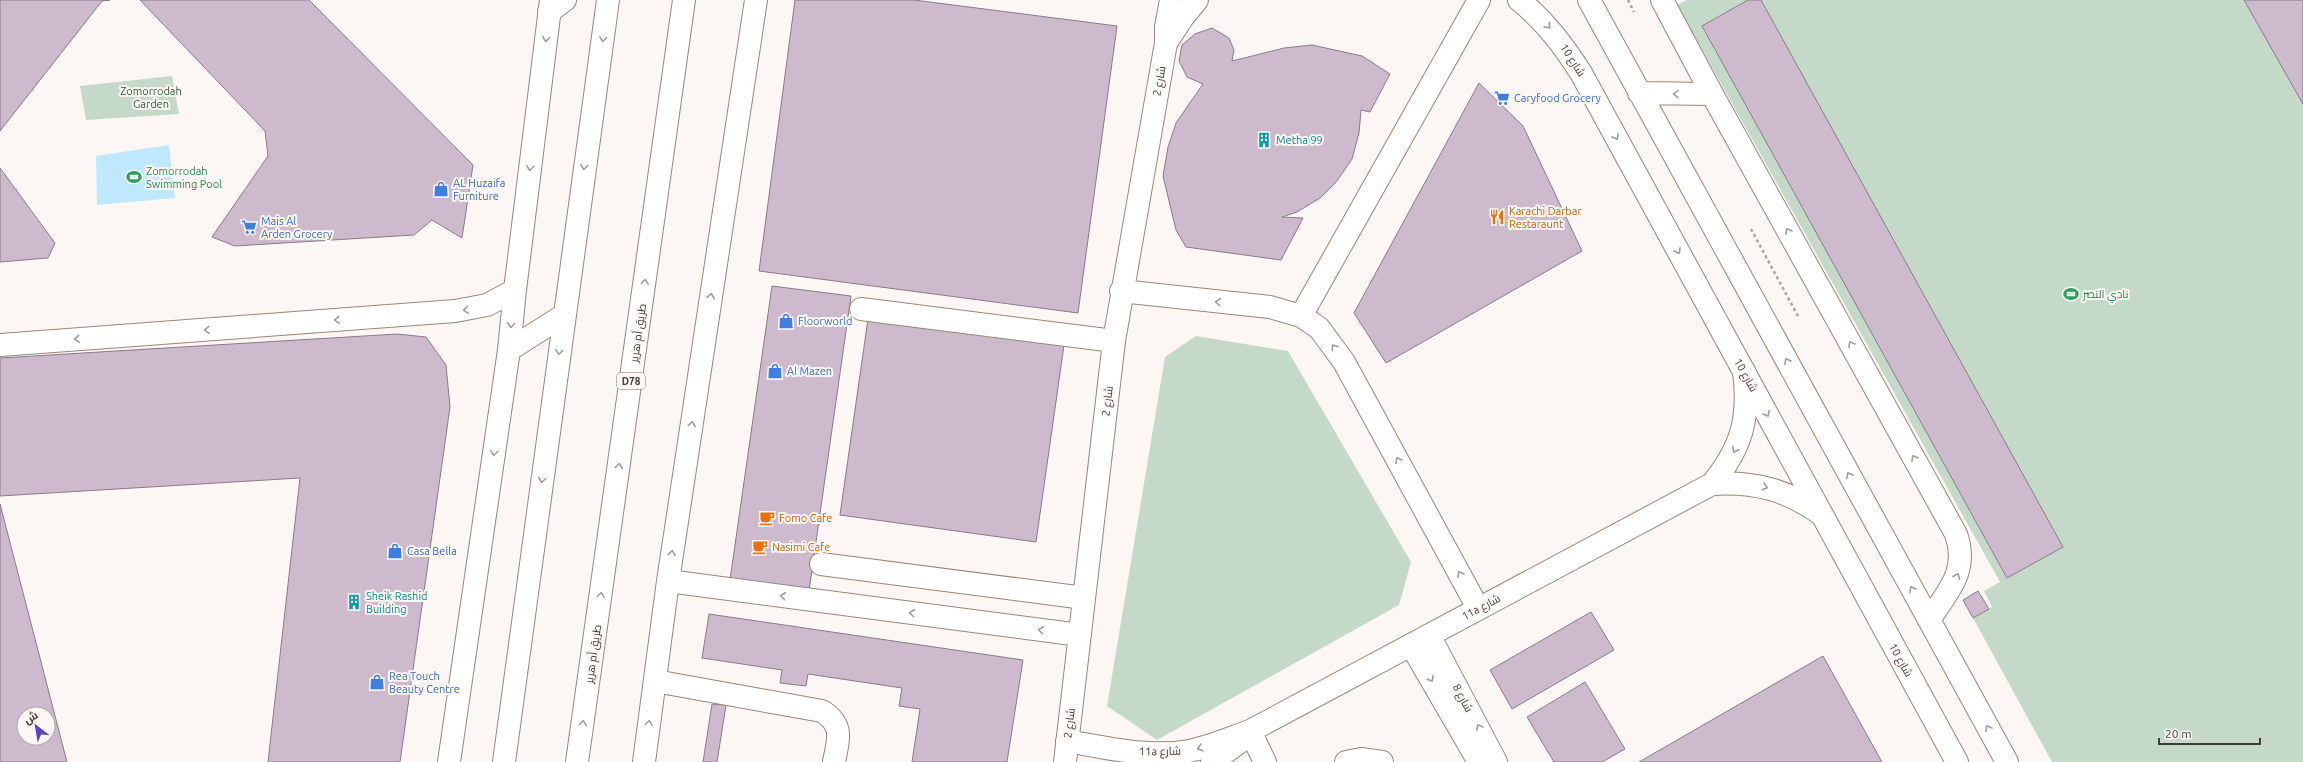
<svg xmlns="http://www.w3.org/2000/svg" width="2303" height="762" font-family="Ubuntu,Cairo,sans-serif">
  <rect width="100%" height="100%" fill="#fcf7f4"/>
  <path fill="#c5d9c8" d="M 1687,0 L 2303,0 L 2303,762 L 2052,762 L 1973,618 L 1992,607 L 1984,591 L 2000,582 L 1677,5 Z
    M 172,76 L 179,114 L 86,120 L 80,86 Z
    M 1196,336 L 1288,351 L 1411,562 L 1399,605 L 1157,740 L 1107,706 L 1165,357 Z"/>
  <path fill="#bfe8fd" d="M 169,145 L 175,198 L 97,205 L 96,156 Z"/>
  <path fill="#cdbbcd" stroke="#8a7a8a" fill-rule="evenodd" d="M 0,0 L 110,0 L 102,1 L 0,131 Z
    M 140,0 L 309,0 L 473,165 L 462,238 L 432,220 L 414,235 L 235,246 L 212,237 L 268,156 L 265,131 Z
    M 795,0 L 914,0 L 1117,26 L 1078,313 L 759,271 Z
    M 1748,0 L 1761,0 L 2063,547 L 2007,578 L 1702,26 Z
    M 2244,0 L 2303,0 L 2303,104 Z
    M 1212,28 L 1229,38 L 1234,50 L 1232,61 L 1284,48 L 1312,45 L 1362,56 L 1390,74 L 1370,112 L 1361,110 L 1359,133 L 1352,159 L 1337,181 L 1320,198 L 1297,212 L 1282,217 L 1303,218 L 1281,260 L 1186,247 L 1176,230 L 1163,176 L 1168,147 L 1176,123 L 1203,84 L 1187,77 L 1179,61 L 1182,45 L 1195,34 Z
    M 1479,83 L 1523,126 L 1582,251 L 1386,363 L 1354,313 Z
    M 0,168 L 55,243 L 48,258 L 0,262 Z
    M 772,286 L 851,296 L 808,598 L 729,587 Z
    M 869,312 L 1065,338 L 1036,542 L 840,515 Z
    M 397,334 L 426,337 L 446,365 L 450,407 L 400,762 L 268,762 L 300,478 L 0,496 L 0,358 Z
    M 0,504 L 67,762 L 0,762 ZM 24,714 L 48,714 L 48,738 L 24,738 Z
    M 1978,591 L 1989,609 L 1973,618 L 1963,600 Z
    M 1591,612 L 1614,650 L 1512,709 L 1490,670 Z
    M 709,614 L 1023,660 L 1007,762 L 912,762 L 920,709 L 899,706 L 902,688 L 808,674 L 806,686 L 780,683 L 782,670 L 702,658 Z
    M 1823,656 L 1882,762 L 1639,762 Z
    M 1585,682 L 1625,749 L 1602,762 L 1554,762 L 1527,717 Z
    M 712,704 L 726,705 L 717,762 L 703,762 Z"/>
  <g fill="none" stroke-linecap="round" stroke-linejoin="round">
    <g stroke="#9a8678" stroke-width="24">
      <path id="minor" d="M 1662,0 L 1712,94 L 1956,534 C 1969,571 1948,591 1929,620
        M 1168,40 L 1183,17 L 1197,0
        M 1121,291 L 1270,307 L 1301,316 L 1319,328 L 1344,362 L 1478,608
        M 861,309 L 1114,341
        M 1301,316 L 1479,0
        M 0,345 L 455,311 L 487,305 L 515,290
        M 1712,484 C 1754,481 1788,490 1822,515
        M 821,564 L 1084,598
        M 668,581 L 1080,635
        M 1429,635 L 1496,762
        M 1411,645 L 1479,762
        M 655,681 L 822,711 C 845,726 838,740 834,762
        M 1250,731 L 1265,762
        M 1067,741 C 1107,748 1148,758 1189,751 C 1209,747 1230,738 1250,731 L 1712,484 C 1742,447 1750,418 1744,371
        M 449,762 L 509,350 L 515,290 L 551,0
        M 644,762 L 668,581 L 756,0
        M 1065,762 L 1114,341 L 1166,43 L 1166,27 L 1171,0
        M 1212,762 L 1241,741
        M 1346,762 L 1361,759 L 1382,762"/>
    </g>
    <g stroke="#9a8678" stroke-width="24">
      <path id="major" d="M 1519,0 C 1545,21 1563,45 1581,73 L 1957,762
        M 1589,0 L 2007,762
        M 549,12 L 565,0
        M 1639,93 L 1712,94
        M 509,350 L 564,315
        M 504,762 L 608,0
        M 577,762 L 684,0"/>
    </g>
    <path stroke="#aaa39f" stroke-width="2.5" stroke-dasharray="3 3" stroke-linecap="butt" d="M 1628,0 L 1634,12
      M 1751,229 L 1799,318"/>
    <use href="#minor" stroke="#fff" stroke-width="22"/>
    <use href="#major" stroke="#fff" stroke-width="22"/>
  </g>
  <defs><path id="oneway-chevron" d="M-2-3.5L2.5 0L-2 3.5" fill="none" stroke-width="1.6" stroke-linecap="round" stroke-linejoin="round"/></defs>
  <g stroke="#a19c9a">
    <use href="#oneway-chevron" transform="translate(1548 26) rotate(49)"/>
    <use href="#oneway-chevron" transform="translate(546 39) rotate(97)"/>
    <use href="#oneway-chevron" transform="translate(603 39) rotate(98)"/>
    <use href="#oneway-chevron" transform="translate(1676 94) rotate(-179)"/>
    <use href="#oneway-chevron" transform="translate(1616 137) rotate(61)"/>
    <use href="#oneway-chevron" transform="translate(584 167) rotate(98)"/>
    <use href="#oneway-chevron" transform="translate(530 168) rotate(97)"/>
    <use href="#oneway-chevron" transform="translate(1788 231) rotate(-119)"/>
    <use href="#oneway-chevron" transform="translate(1678 251) rotate(61)"/>
    <use href="#oneway-chevron" transform="translate(645 282) rotate(-82)"/>
    <use href="#oneway-chevron" transform="translate(711 296) rotate(-81)"/>
    <use href="#oneway-chevron" transform="translate(1218 302) rotate(-174)"/>
    <use href="#oneway-chevron" transform="translate(466 310) rotate(172)"/>
    <use href="#oneway-chevron" transform="translate(337 320) rotate(176)"/>
    <use href="#oneway-chevron" transform="translate(511 325) rotate(95)"/>
    <use href="#oneway-chevron" transform="translate(207 330) rotate(176)"/>
    <use href="#oneway-chevron" transform="translate(77 339) rotate(176)"/>
    <use href="#oneway-chevron" transform="translate(1851 344) rotate(-119)"/>
    <use href="#oneway-chevron" transform="translate(1334 347) rotate(-125)"/>
    <use href="#oneway-chevron" transform="translate(559 352) rotate(98)"/>
    <use href="#oneway-chevron" transform="translate(1787 361) rotate(-119)"/>
    <use href="#oneway-chevron" transform="translate(1767 414) rotate(61)"/>
    <use href="#oneway-chevron" transform="translate(692 424) rotate(-81)"/>
    <use href="#oneway-chevron" transform="translate(1735 450) rotate(117)"/>
    <use href="#oneway-chevron" transform="translate(494 453) rotate(98)"/>
    <use href="#oneway-chevron" transform="translate(1914 458) rotate(-119)"/>
    <use href="#oneway-chevron" transform="translate(1398 460) rotate(-119)"/>
    <use href="#oneway-chevron" transform="translate(619 466) rotate(-82)"/>
    <use href="#oneway-chevron" transform="translate(1849 475) rotate(-119)"/>
    <use href="#oneway-chevron" transform="translate(542 480) rotate(98)"/>
    <use href="#oneway-chevron" transform="translate(1765 487) rotate(16)"/>
    <use href="#oneway-chevron" transform="translate(672 553) rotate(-81)"/>
    <use href="#oneway-chevron" transform="translate(1460 574) rotate(-119)"/>
    <use href="#oneway-chevron" transform="translate(1957 576) rotate(-68)"/>
    <use href="#oneway-chevron" transform="translate(1912 589) rotate(-119)"/>
    <use href="#oneway-chevron" transform="translate(601 595) rotate(-82)"/>
    <use href="#oneway-chevron" transform="translate(783 596) rotate(-173)"/>
    <use href="#oneway-chevron" transform="translate(912 613) rotate(-173)"/>
    <use href="#oneway-chevron" transform="translate(1041 630) rotate(-173)"/>
    <use href="#oneway-chevron" transform="translate(1431 679) rotate(60)"/>
    <use href="#oneway-chevron" transform="translate(583 723) rotate(-82)"/>
    <use href="#oneway-chevron" transform="translate(649 723) rotate(-82)"/>
    <use href="#oneway-chevron" transform="translate(1479 727) rotate(-118)"/>
    <use href="#oneway-chevron" transform="translate(1988 728) rotate(-119)"/>
    <use href="#oneway-chevron" transform="translate(1200 748) rotate(164)"/>
  </g>
  <defs>
    <g id="supermarket-bare" transform="scale(1.2)"><path d="M-6-5.5h2.5l.6 2H6L4.5 2H-2.5L-4.4-4H-6ZM-1.5 3.2a1.3 1.3 0 1 0 .1 0ZM3 3.2a1.3 1.3 0 1 0 .1 0Z" fill="#3f7fe0" stroke="#fcf7f4" stroke-width="2.5" paint-order="stroke"/></g>
    <g id="building-bare" transform="scale(1.2)"><path d="M-4-6H4V6H1V3H-1V6H-4ZM-2.5-4.3h1.7v1.8h-1.7ZM.8-4.3h1.7v1.8H.8ZM-2.5-1h1.7V.8h-1.7ZM.8-1h1.7V.8H.8Z" fill="#0f9aa8" stroke="#fcf7f4" stroke-width="2.5" paint-order="stroke"/></g>
    <g id="stadium-bare" transform="scale(1.2)"><path d="M0-5a6.5 5 0 1 0 0 10a6.5 5 0 1 0 0-10ZM-3.5-1.8h7v3.6h-7Z" fill="#2e9e5b" stroke="#fcf7f4" stroke-width="2.5" paint-order="stroke"/></g>
    <g id="shop-bare" transform="scale(1.2)"><path d="M-5-2.5h2.3a2.7 3.5 0 0 1 5.4 0H5L5.5 6h-11ZM-1.5-2.5h3a1.5 2.3 0 0 0-3 0Z" fill="#3f7fe0" stroke="#fcf7f4" stroke-width="2.5" paint-order="stroke"/></g>
    <g id="restaurant-bare" transform="scale(1.2)"><path d="M-5-6h1v4h1v-4h1v4h1v-4h1v5L-1.5 .5V6h-2V.5L-5-1ZM5-6V6H3V1.5H1.5Q1.5-4 5-6Z" fill="#e8710a" stroke="#fcf7f4" stroke-width="2.5" paint-order="stroke"/></g>
    <g id="cafe-bare" transform="scale(1.2)"><path d="M-5.5-4.5H6V0H3Q3 3.5 0 3.5H-2.5Q-5.5 3.5-5.5 0ZM3-3.2v2h1.7v-2ZM-6 4.5H4V6H-6Z" fill="#e8710a" stroke="#fcf7f4" stroke-width="2.5" paint-order="stroke"/></g>
  </defs>
  <g fill-rule="evenodd">
    <use href="#supermarket-bare" x="1502" y="98"/>
    <use href="#building-bare" x="1264" y="140"/>
    <use href="#stadium-bare" x="134" y="177"/>
    <use href="#shop-bare" x="441" y="189"/>
    <use href="#restaurant-bare" x="1497" y="217"/>
    <use href="#supermarket-bare" x="249" y="227"/>
    <use href="#stadium-bare" x="2071" y="294"/>
    <use href="#shop-bare" x="786" y="321"/>
    <use href="#shop-bare" x="775" y="371"/>
    <use href="#cafe-bare" x="767" y="518"/>
    <use href="#cafe-bare" x="760" y="547"/>
    <use href="#shop-bare" x="395" y="551"/>
    <use href="#building-bare" x="354" y="602"/>
    <use href="#shop-bare" x="377" y="682"/>
  </g>
  <g text-anchor="middle" dominant-baseline="central" stroke-width="4" stroke-linejoin="round" paint-order="stroke">
    <rect fill="#fcf7f4" stroke="#7a736e" stroke-width="1" x="617" y="373" width="28" height="16" rx="3"/>
    <g font-size="10" font-weight="bold" fill="#433a34">
      <text x="631" y="381">D78</text>
    </g>
    <g font-size="11" fill="#433a34" stroke="#fcf7f4">
      <text transform="translate(1573 60) rotate(57)">شارع 10</text>
      <text transform="translate(1159 81) rotate(-80)">شارع 2</text>
      <text transform="translate(638 333) rotate(-82)">طريق أم هرير</text>
      <text transform="translate(1746 375) rotate(61)">شارع 10</text>
      <text transform="translate(1107 401) rotate(-83)">شارع 2</text>
      <text transform="translate(1481 607) rotate(-28)">11a شارع</text>
      <text transform="translate(593 654) rotate(-82)">طريق أم هرير</text>
      <text transform="translate(1901 660) rotate(61)">شارع 10</text>
      <text transform="translate(1463 698) rotate(62)">شارع 8</text>
      <text transform="translate(1069 723) rotate(-83)">شارع 2</text>
      <text transform="translate(1160 751) rotate(-1)">11a شارع</text>
    </g>
    <g font-size="11" fill="#285933" stroke="#fcf7f4">
      <text x="151" y="91">Zomorrodah<tspan x="151" dy="13">Garden</tspan></text>
    </g>
    <g font-size="11" fill="#366cbe" stroke="#fcf7f4" text-anchor="start">
      <text x="1514" y="98">Caryfood Grocery</text>
      <text x="453" y="183">AL Huzaifa<tspan x="453" dy="13">Furniture</tspan></text>
      <text x="261" y="221">Mais Al<tspan x="261" dy="13">Arden Grocery</tspan></text>
      <text x="798" y="321">Floorworld</text>
      <text x="787" y="371">Al Mazen</text>
      <text x="407" y="551">Casa Bella</text>
      <text x="389" y="676">Rea Touch<tspan x="389" dy="13">Beauty Centre</tspan></text>
    </g>
    <g font-size="11" fill="#0d838f" stroke="#fcf7f4" text-anchor="start">
      <text x="1276" y="140">Metha 99</text>
      <text x="366" y="596">Sheik Rashid<tspan x="366" dy="13">Building</tspan></text>
    </g>
    <g font-size="11" fill="#27864d" stroke="#fcf7f4" text-anchor="start">
      <text x="146" y="171">Zomorrodah<tspan x="146" dy="13">Swimming Pool</tspan></text>
      <text x="2083" y="294">نادي النصر</text>
    </g>
    <g font-size="11" fill="#c56008" stroke="#fcf7f4" text-anchor="start">
      <text x="1509" y="211">Karachi Darbar<tspan x="1509" dy="13">Restaraunt</tspan></text>
      <text x="779" y="518">Fomo Cafe</text>
      <text x="772" y="547">Nasimi Cafe</text>
    </g>
  </g>
  <g transform="translate(36 726) rotate(329)"><circle r="19" fill="#fcf7f4" stroke="#b2aba7"/>
  <path d="M0-3L7 15L0 10L-7 15Z" fill="#5e45bd"/>
  <text y="-6" font-size="11" font-weight="bold" text-anchor="middle" fill="#433a34">ش</text>
  </g>
  <path d="M2159 738v6h101v-6" fill="none" stroke="#433a34" stroke-width="2"/>
  <text x="2165" y="738" font-size="12" fill="#433a34" stroke="#fcf7f4" stroke-width="3" paint-order="stroke">20 m</text>
</svg>
